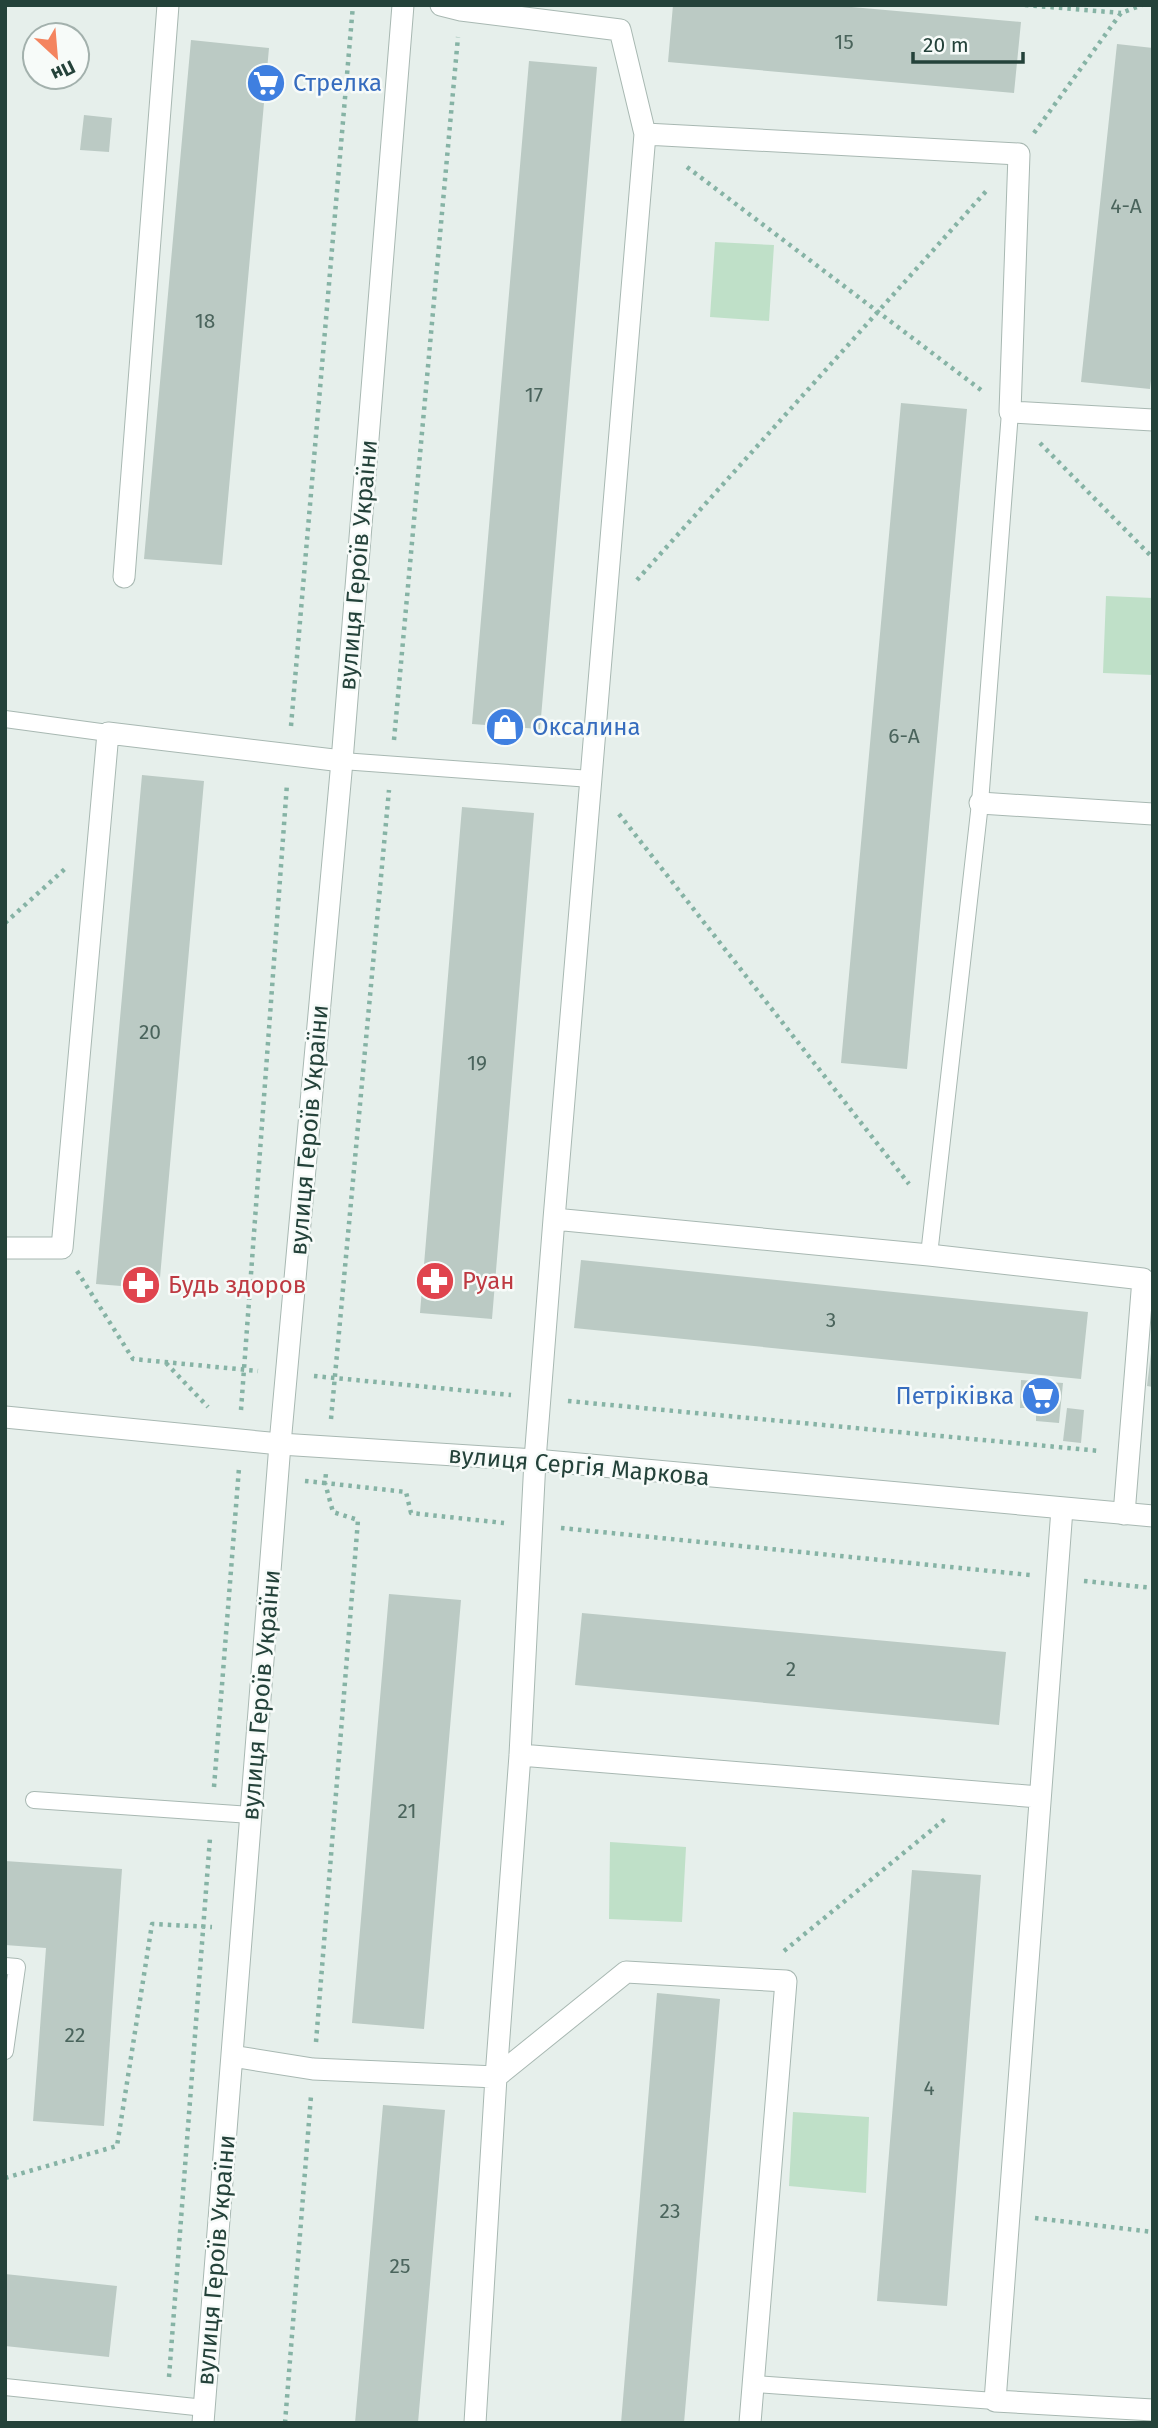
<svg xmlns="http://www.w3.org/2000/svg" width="1158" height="2428" font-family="'Fira Sans',sans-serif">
  <rect width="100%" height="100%" fill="#e6efeb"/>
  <path fill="#bfe0c8" d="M 715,242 L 774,245 L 769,321 L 710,317 Z
    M 1106,596 L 1153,598 L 1153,675 L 1103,673 Z
    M 610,1842 L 686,1847 L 682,1922 L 609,1919 Z
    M 793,2112 L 869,2117 L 866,2193 L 789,2186 Z"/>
  <path fill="#bbcac4" d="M 673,5 L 829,5 L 1021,22 L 1014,93 L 668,62 Z
    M 191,40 L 269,48 L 222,565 L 144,559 Z
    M 1117,44 L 1153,48 L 1153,364 L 1150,389 L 1081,382 Z
    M 529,61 L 597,67 L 540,729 L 472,724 Z
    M 84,115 L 112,118 L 109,152 L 80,150 Z
    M 901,403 L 967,409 L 907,1069 L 841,1063 Z
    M 142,775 L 204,781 L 159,1289 L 96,1284 Z
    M 462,807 L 534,813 L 492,1319 L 420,1313 Z
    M 581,1260 L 1088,1312 L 1081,1379 L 574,1328 Z
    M 1151,1353 L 1153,1354 L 1153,1387 L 1147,1386 Z
    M 1021,1380 L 1063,1383 L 1059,1423 L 1036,1421 L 1036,1408 L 1020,1408 Z
    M 1067,1408 L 1084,1410 L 1081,1443 L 1063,1441 Z
    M 389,1594 L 461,1600 L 424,2029 L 352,2023 Z
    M 582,1613 L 1006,1652 L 999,1725 L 575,1685 Z
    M 5,1861 L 122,1869 L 104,2126 L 33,2121 L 46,1948 L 5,1945 Z
    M 912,1870 L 981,1875 L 947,2306 L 877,2301 Z
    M 657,1993 L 720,1999 L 684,2423 L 621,2423 Z
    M 383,2105 L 445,2110 L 418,2423 L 355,2423 Z
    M 5,2274 L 117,2286 L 109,2357 L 5,2346 Z"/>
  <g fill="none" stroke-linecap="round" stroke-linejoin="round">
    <g stroke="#a8b8b2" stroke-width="18">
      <path id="service" d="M 5,719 L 108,733
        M 342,761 L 591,779
        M 929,1255 L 980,803 L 1010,412
        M 34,1800 L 251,1815
        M 5,1966 L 17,1967 L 5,2051
        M 755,2384 L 995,2401
        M 5,2387 L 205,2408"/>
    </g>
    <g stroke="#a8b8b2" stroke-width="23">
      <path id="minor" d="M 441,5 L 461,10 L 620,30 L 645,134 L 1019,154 L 1010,412 L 1153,420
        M 124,577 L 168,5
        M 980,803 L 1153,814
        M 554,1219 L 645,134
        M 5,1248 L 62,1248 L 108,733 L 342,761
        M 5,1417 L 280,1444 L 203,2423
        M 1062,1509 L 995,2401 L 1153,2410
        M 520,1755 L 1039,1797
        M 232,2056 L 313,2069 L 496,2077 L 626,1972 L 786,1981 L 750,2423
        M 475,2423 L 496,2077 L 520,1755 L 535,1460 L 554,1219 L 929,1255 L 1143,1279 L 1124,1514"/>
    </g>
    <g stroke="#a8b8b2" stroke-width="23">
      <path id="tertiary" d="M 403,5 L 342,761 L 280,1444 L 535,1460 L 1153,1516"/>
    </g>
    <path stroke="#86b3a5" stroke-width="4.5" stroke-dasharray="3.5 5" stroke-linecap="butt" d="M 1025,5 L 1121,13
      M 1034,133 L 1121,13 L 1142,5
      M 687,167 L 981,390
      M 1040,443 L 1153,558
      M 637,580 L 989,188
      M 291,726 L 353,5
      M 394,740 L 458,37
      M 619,814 L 909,1184
      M 5,923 L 67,867
      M 77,1271 L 133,1359 L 258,1371
      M 166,1363 L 208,1407
      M 314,1376 L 511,1395
      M 568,1401 L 1100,1451
      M 241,1410 L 287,784
      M 331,1419 L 389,790
      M 305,1481 L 325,1483 L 326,1473
      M 561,1528 L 1030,1575
      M 1084,1581 L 1153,1588
      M 214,1787 L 239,1468
      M 784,1951 L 945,1819
      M 316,2042 L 358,1520 L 333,1512 L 325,1483 L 406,1492 L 411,1513 L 504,1523
      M 5,2178 L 117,2146 L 152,1924 L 212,1927
      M 1035,2218 L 1153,2232
      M 169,2377 L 210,1838
      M 285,2423 L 311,2096"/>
    <use href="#service" stroke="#fff" stroke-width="16"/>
    <use href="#minor" stroke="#fff" stroke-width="21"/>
    <use href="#tertiary" stroke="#fff" stroke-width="21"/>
  </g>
  <defs>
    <g id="supermarket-disc" transform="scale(2.0125)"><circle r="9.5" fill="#3f7fe0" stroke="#f7fbf9"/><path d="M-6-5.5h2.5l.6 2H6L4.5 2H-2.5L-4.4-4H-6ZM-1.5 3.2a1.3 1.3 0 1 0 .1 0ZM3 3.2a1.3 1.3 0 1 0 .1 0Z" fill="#fff"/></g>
    <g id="shop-disc" transform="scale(2.0125)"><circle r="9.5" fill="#3f7fe0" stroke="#f7fbf9"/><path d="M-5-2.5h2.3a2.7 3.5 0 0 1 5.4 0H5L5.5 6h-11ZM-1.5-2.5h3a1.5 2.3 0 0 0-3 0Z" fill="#fff"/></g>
    <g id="pharmacy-disc" transform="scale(2.0125)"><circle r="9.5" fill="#e0444e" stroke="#f7fbf9"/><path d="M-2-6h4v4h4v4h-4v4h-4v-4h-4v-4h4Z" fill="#fff"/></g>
  </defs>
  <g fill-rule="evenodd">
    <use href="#supermarket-disc" x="266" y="83"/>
    <use href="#shop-disc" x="505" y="727"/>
    <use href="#pharmacy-disc" x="435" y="1281"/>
    <use href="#pharmacy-disc" x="141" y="1285"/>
    <use href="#supermarket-disc" x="1041" y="1396"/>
  </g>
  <g text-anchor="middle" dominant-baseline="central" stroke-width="5" stroke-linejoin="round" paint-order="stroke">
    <g font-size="21" fill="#4a645c">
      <text x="844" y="42">15</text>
      <text x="1126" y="206">4-А</text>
      <text x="205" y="321">18</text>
      <text x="534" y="395">17</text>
      <text x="904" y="736">6-А</text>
      <text x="150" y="1032">20</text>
      <text x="477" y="1063">19</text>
      <text x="831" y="1320">3</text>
      <text x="791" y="1669">2</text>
      <text x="407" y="1811">21</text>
      <text x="75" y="2035">22</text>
      <text x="929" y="2088">4</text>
      <text x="670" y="2211">23</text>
      <text x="400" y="2266">25</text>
    </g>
    <g font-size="24" fill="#366cbe" stroke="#f7fbf9" text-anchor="start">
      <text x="293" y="83">Стрелка</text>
      <text x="532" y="727">Оксалина</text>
      <text x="1014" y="1396" text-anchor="end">Петріківка</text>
    </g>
    <g font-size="24" fill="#24423a" stroke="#f7fbf9">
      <text transform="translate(358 565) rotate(-85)">вулиця Героїв України</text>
      <text transform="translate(309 1130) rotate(-85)">вулиця Героїв України</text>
      <text transform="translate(579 1466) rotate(5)">вулиця Сергія Маркова</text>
      <text transform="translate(261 1695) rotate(-85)">вулиця Героїв України</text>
      <text transform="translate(216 2260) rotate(-85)">вулиця Героїв України</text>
    </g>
    <g font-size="24" fill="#be3a42" stroke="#f7fbf9" text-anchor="start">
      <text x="462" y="1281">Руан</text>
      <text x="168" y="1285">Будь здоров</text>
    </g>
  </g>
  <rect width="1158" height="2428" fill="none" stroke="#24423a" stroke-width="14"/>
  <g transform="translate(56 56) rotate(154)"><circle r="33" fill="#f7fbf9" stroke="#a3b1ad" stroke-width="2"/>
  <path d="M0-5L12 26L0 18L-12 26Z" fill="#f4845f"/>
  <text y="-10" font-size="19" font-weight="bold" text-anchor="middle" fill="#24423a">Пн</text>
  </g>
  <path d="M913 52v10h110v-10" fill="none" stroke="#24423a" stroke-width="3.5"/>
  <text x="923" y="52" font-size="21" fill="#24423a" stroke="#f7fbf9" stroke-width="5" paint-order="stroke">20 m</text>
</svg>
